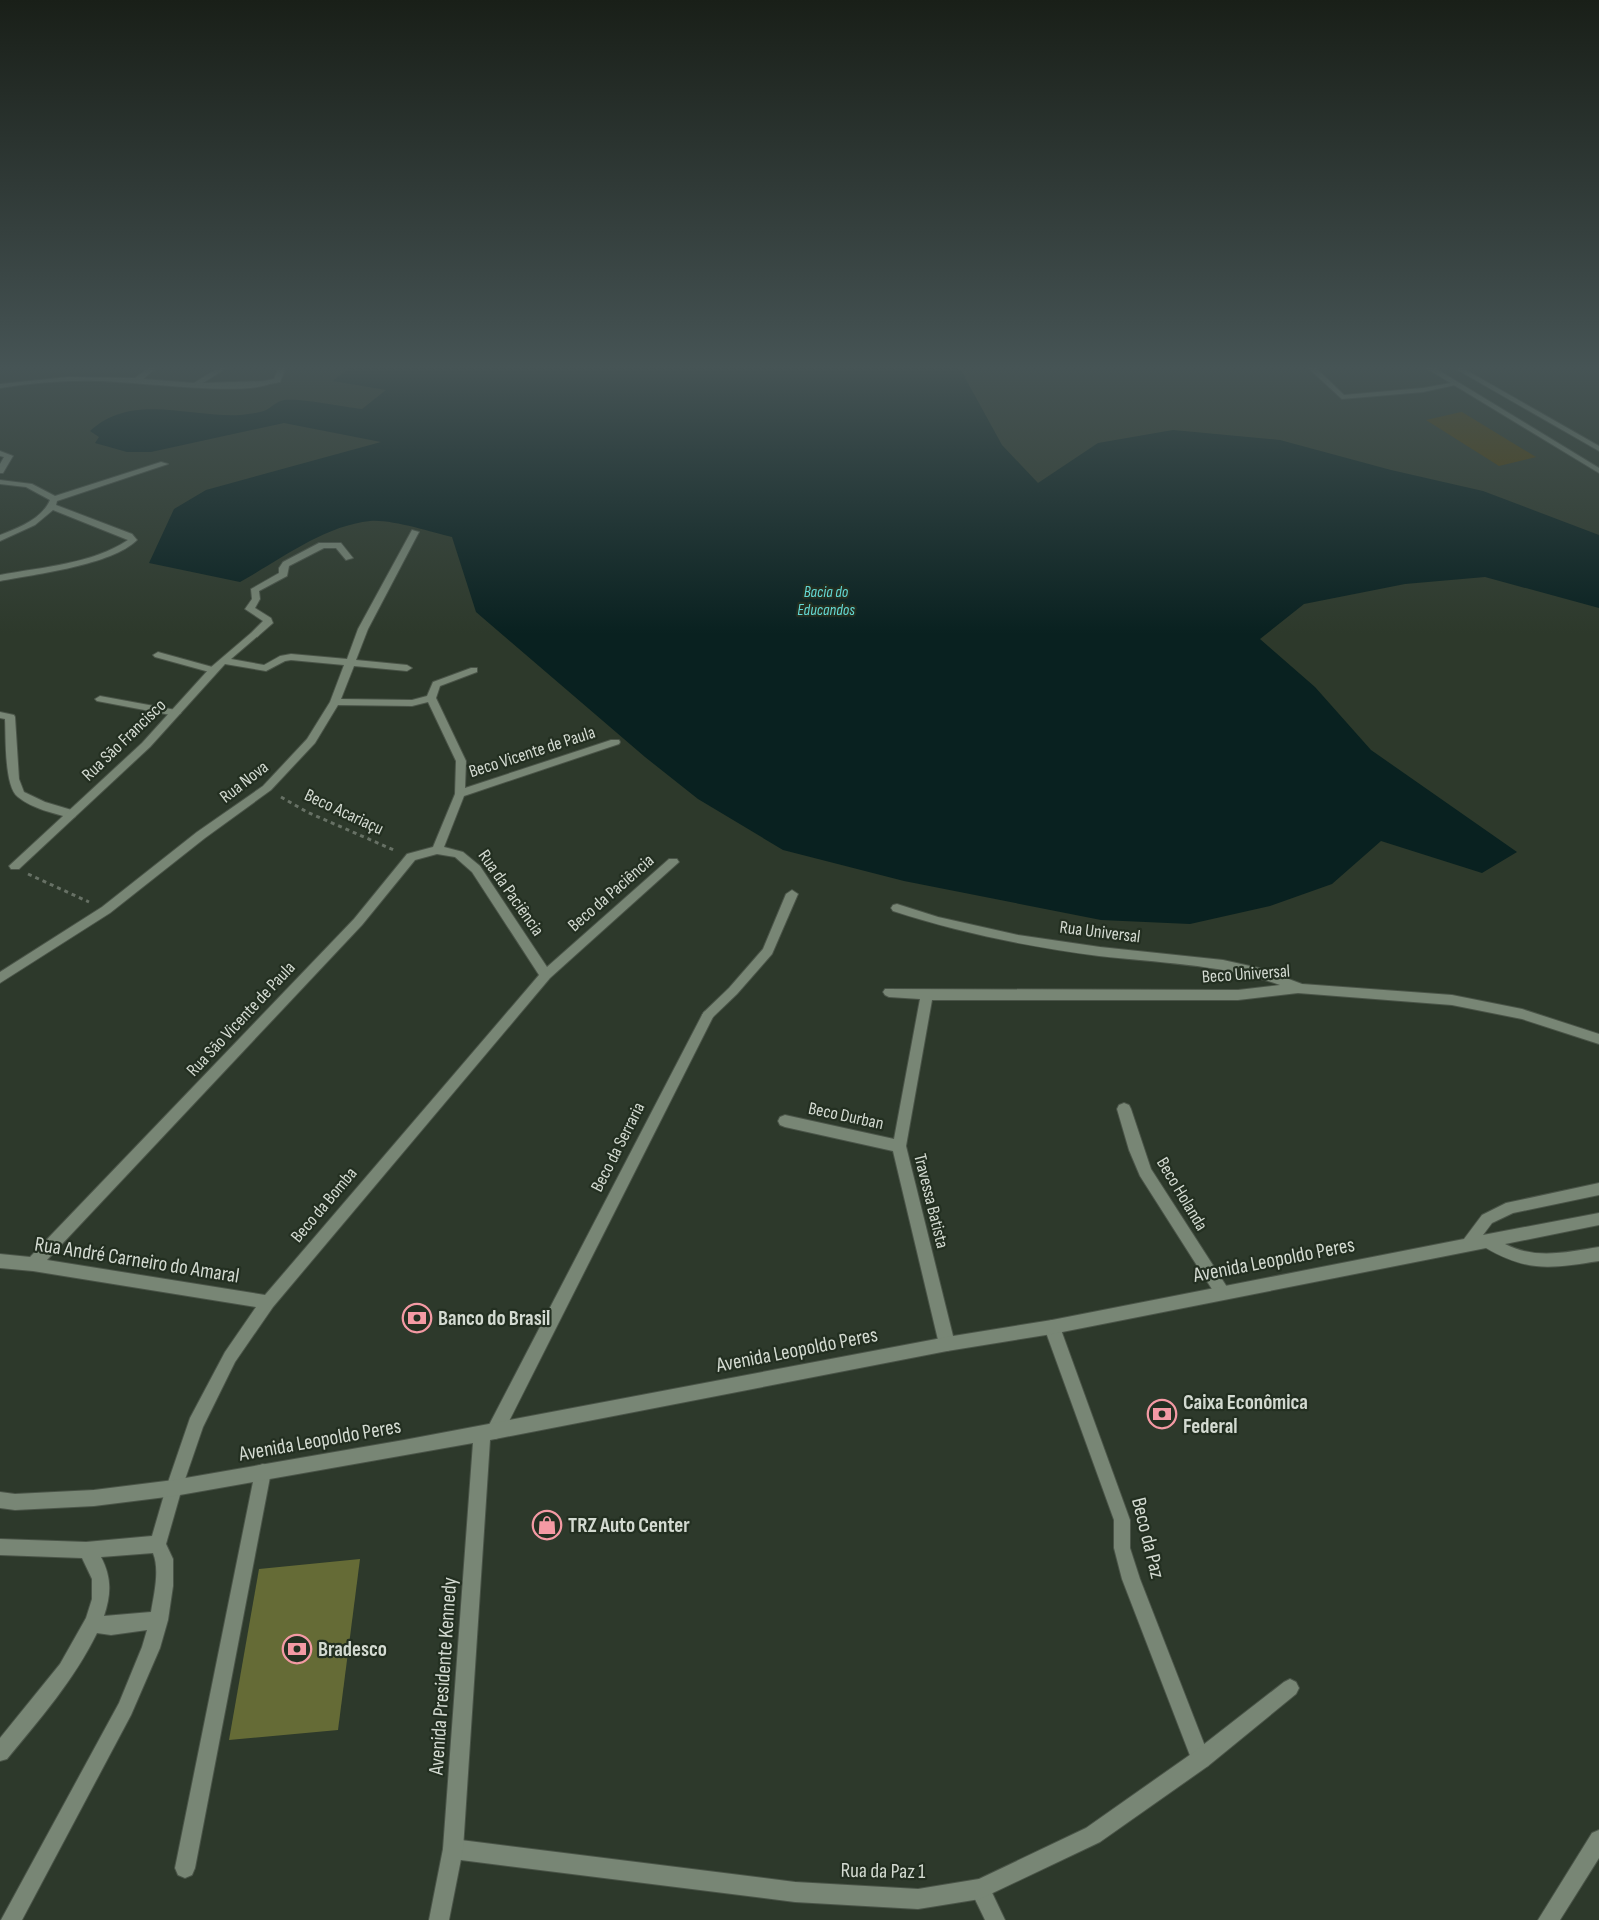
<svg xmlns="http://www.w3.org/2000/svg" width="1599" height="1920" font-family="'Sofia Sans Condensed',sans-serif">
  <rect width="100%" height="100%" fill="#2d392b"/>
  <path fill="#503e04" d="M 1461,412 L 1462,412 L 1536,457 L 1499,466 L 1426,420 Z"/>
  <path fill="#092120" d="M 352,365 L 958,365 L 1002,445 L 1038,483 L 1098,443 L 1173,430 L 1280,440 L 1391,470 L 1483,491 L 1599,535 L 1599,608 L 1485,577 L 1405,584 L 1304,604 L 1260,639 L 1315,687 L 1371,750 L 1517,852 L 1482,873 L 1381,841 L 1332,884 L 1270,906 L 1190,924 L 1101,920 L 904,881 L 783,850 L 698,799 L 645,757 L 476,612 L 452,537 C 431,532 391,519 370,521 C 323,526 280,560 240,582 L 149,563 L 174,509 L 206,490 L 381,442 L 284,423 L 151,452 L 127,452 L 95,443 L 99,437 L 90,431 C 133,392 189,418 241,415 C 248,414 257,413 264,411 C 271,408 277,401 284,400 C 303,398 342,407 362,409 L 386,390 L 333,381 Z"/>
  <path fill="#656b36" d="M 360,1559 L 338,1730 L 229,1740 L 259,1569 Z"/>
  <g fill="none" stroke-linecap="round" stroke-linejoin="round">
    <g stroke="#4a5448" stroke-width="2">
      <path id="service" d="M 152,365 L 160,365 L 143,379 L 194,383 L 223,365 L 231,365 L 203,383 L 267,381 L 271,383 C 246,397 132,381 97,381 C 64,380 32,383 0,388 L 0,384 L 68,377 L 135,378 Z
        M 1305,365 L 1313,365 L 1344,395 L 1423,388 L 1456,382 L 1460,384 L 1423,392 L 1342,399 Z
        M 319,543 L 341,543 L 353,558 L 346,560 L 336,548 L 324,548 L 289,566 L 287,576 L 259,591 L 260,599 L 255,608 L 271,618 L 273,623 L 257,637 L 251,637 L 251,633 L 263,621 L 245,609 L 252,599 L 251,589 L 279,573 L 279,568 L 283,562 Z
        M 158,652 L 216,668 L 218,670 L 213,673 L 155,657 L 153,655 Z
        M 100,696 L 176,710 L 181,713 L 176,716 L 97,701 L 95,699 Z
        M 0,712 L 14,715 L 15,717 L 19,779 L 24,792 L 45,802 L 75,811 L 76,814 L 75,817 L 71,818 C 53,813 33,809 18,797 C 4,787 6,736 5,719 L 0,718 Z
        M 792,890 L 798,894 L 772,954 L 737,994 L 712,1018 L 704,1018 L 702,1015 L 704,1012 L 729,988 L 763,949 L 786,894 Z
        M 1124,1103 L 1129,1105 L 1131,1109 L 1151,1169 L 1227,1287 L 1229,1292 L 1227,1297 L 1222,1299 L 1217,1297 L 1140,1176 L 1129,1150 L 1117,1109 L 1119,1105 Z
        M 1052,1320 L 1057,1322 L 1060,1327 L 1130,1520 L 1130,1548 L 1140,1579 L 1210,1759 L 1208,1766 L 1201,1768 L 1194,1766 L 1122,1579 L 1114,1548 L 1114,1520 L 1044,1327 L 1047,1322 Z
        M 263,1464 L 269,1466 L 271,1472 L 195,1868 L 192,1875 L 185,1878 L 178,1875 L 175,1868 L 255,1472 L 257,1466 Z
        M 174,1480 L 180,1482 L 182,1488 L 166,1544 L 173,1559 L 173,1586 L 168,1620 L 160,1648 L 131,1715 L 22,1920 L 1,1920 L 119,1703 L 142,1647 L 147,1630 L 111,1635 L 97,1633 C 74,1680 40,1719 7,1759 L 0,1761 L 0,1738 L 60,1664 L 86,1618 L 92,1599 L 92,1579 L 82,1558 L 0,1555 L 0,1539 L 86,1542 L 152,1536 L 166,1488 L 168,1482 ZM 153,1553 C 160,1570 154,1594 151,1612 L 104,1616 C 111,1595 112,1578 101,1557 Z
        M 980,1879 L 987,1882 L 1005,1920 L 985,1920 L 970,1889 L 973,1882 Z"/>
    </g>
    <g stroke="#4a5448" stroke-width="2">
      <path id="minor" d="M 280,365 L 287,365 L 280,382 L 264,385 L 264,381 L 274,379 Z
        M 0,451 L 13,456 L 3,473 L 0,473 L 0,464 L 4,457 L 0,456 Z
        M 161,462 L 168,464 L 57,501 L 56,505 L 132,534 L 137,540 C 112,565 36,574 0,581 L 0,575 C 42,567 92,564 128,540 L 53,510 L 35,525 L 0,541 L 0,535 C 18,528 42,519 50,500 L 26,487 L 0,484 L 0,480 L 32,484 L 55,496 Z
        M 412,530 L 419,532 L 368,629 L 356,660 L 407,665 L 412,668 L 407,671 L 354,666 L 341,699 L 412,700 L 427,696 L 433,682 L 471,668 L 477,668 L 477,672 L 440,686 L 436,698 L 466,761 L 465,788 L 611,740 L 619,740 L 620,742 L 619,744 L 464,796 L 444,847 L 463,852 L 480,866 L 547,967 L 669,859 L 677,859 L 679,862 L 550,978 L 273,1307 L 235,1362 L 203,1427 L 180,1494 L 174,1496 L 168,1494 L 166,1488 L 190,1418 L 225,1352 L 256,1307 L 33,1271 L 0,1268 L 0,1254 L 30,1257 L 354,919 L 407,854 L 433,847 L 455,794 L 456,761 L 428,702 L 412,706 L 338,705 L 315,743 L 271,790 L 205,838 L 110,913 L 0,983 L 0,972 L 102,907 L 197,832 L 263,786 L 307,739 L 330,702 L 344,665 L 291,660 L 285,661 L 266,671 L 225,664 L 150,747 L 19,869 L 11,869 L 9,866 L 142,743 L 210,668 L 251,633 L 257,633 L 259,635 L 231,659 L 264,665 L 280,656 L 291,654 L 347,659 L 358,629 ZM 437,854 L 455,857 L 472,872 L 539,975 L 265,1295 L 47,1260 L 362,925 L 415,860 Z
        M 897,904 L 938,917 L 1018,935 L 1100,947 L 1223,960 L 1259,968 L 1302,984 L 1452,995 L 1522,1009 L 1599,1034 L 1599,1044 L 1522,1019 L 1452,1005 L 1298,993 L 1238,1000 L 932,1000 L 906,1146 L 955,1344 L 952,1349 L 947,1351 L 942,1349 L 939,1344 L 893,1151 L 785,1127 L 780,1125 L 778,1121 L 780,1117 L 785,1115 L 894,1139 L 920,999 L 889,997 L 885,995 L 883,992 L 885,989 L 1238,990 L 1280,985 C 1222,964 1160,963 1099,956 C 1029,947 961,933 893,911 L 891,908 L 893,905 Z
        M 708,1010 L 712,1012 L 714,1015 L 501,1437 L 495,1439 L 489,1437 L 487,1431 L 489,1425 L 702,1015 L 704,1012 Z
        M 1290,1679 L 1296,1682 L 1299,1688 L 1296,1694 L 1208,1766 L 1100,1842 L 980,1899 L 918,1909 L 795,1902 L 453,1859 L 446,1856 L 443,1849 L 446,1842 L 453,1839 L 795,1882 L 918,1889 L 979,1879 L 1086,1828 L 1194,1752 L 1284,1682 Z
        M 1599,1830 L 1599,1858 L 1560,1920 L 1538,1920 L 1592,1833 Z"/>
    </g>
    <g stroke="#4a5448" stroke-width="2">
      <path id="tertiary" d="M 1421,365 L 1430,365 L 1599,468 L 1599,473 Z
        M 1449,365 L 1457,365 L 1599,446 L 1599,451 Z
        M 1599,1183 L 1599,1195 L 1513,1213 L 1492,1223 L 1483,1235 L 1599,1213 L 1599,1225 L 1505,1244 C 1536,1260 1567,1252 1599,1247 L 1599,1261 C 1552,1268 1529,1273 1486,1248 L 1052,1334 L 947,1351 L 490,1440 L 463,1849 L 449,1920 L 429,1920 L 443,1849 L 473,1443 L 174,1496 L 94,1506 L 15,1510 L 0,1508 L 0,1492 L 15,1494 L 94,1490 L 174,1480 L 404,1440 L 947,1337 L 1052,1320 L 1464,1239 L 1482,1215 L 1506,1203 Z"/>
    </g>
    <path stroke="#677165" stroke-width="3" stroke-dasharray="4 4" stroke-linecap="butt" d="M 281,797 L 307,812 L 396,851
      M 28,874 L 89,902"/>
    <use href="#service" fill="#788675" fill-rule="evenodd"/>
    <use href="#minor" fill="#788675" fill-rule="evenodd"/>
    <use href="#tertiary" fill="#788675" fill-rule="evenodd"/>
  </g>
  <linearGradient id="sky" x2="0" y2="1"><stop stop-color="#191f18"/><stop offset="0.58" stop-color="#465455"/><stop offset="1" stop-color="#465455" stop-opacity="0"/></linearGradient>
  <rect width="1599" height="634" fill="url(#sky)"/>
  <defs>
    <g id="bank-ring" transform="scale(1.5)"><circle r="9.5" fill="#232f21" stroke="#f49aa4" stroke-width="1.5"/><path d="M-6-4H6V4H-6ZM0-2.3a2.3 2.3 0 1 0 0 4.6a2.3 2.3 0 1 0 0-4.6Z" fill="#f49aa4"/></g>
    <g id="shop-ring" transform="scale(1.5)"><circle r="9.5" fill="#232f21" stroke="#f49aa4" stroke-width="1.5"/><path d="M-5-2.5h2.3a2.7 3.5 0 0 1 5.4 0H5L5.5 6h-11ZM-1.5-2.5h3a1.5 2.3 0 0 0-3 0Z" fill="#f49aa4"/></g>
  </defs>
  <g fill-rule="evenodd">
    <use href="#bank-ring" x="417" y="1318"/>
    <use href="#bank-ring" x="1162" y="1414"/>
    <use href="#shop-ring" x="547" y="1525"/>
    <use href="#bank-ring" x="297" y="1649"/>
  </g>
  <g text-anchor="middle" dominant-baseline="central" stroke-width="4.5" stroke-linejoin="round" paint-order="stroke">
    <g font-size="16" font-style="italic" fill="#64d9d4" stroke="#232f21">
      <text x="826" y="592">Bacia do<tspan x="826" dy="18">Educandos</tspan></text>
    </g>
    <g font-size="18" fill="#d3dad1" stroke="#232f21">
      <text transform="translate(124 740) rotate(-44)">Rua São Francisco</text>
      <text transform="translate(532 752) rotate(-18)">Beco Vicente de Paula</text>
      <text transform="translate(244 782) rotate(-38)">Rua Nova</text>
      <text transform="translate(344 812) rotate(25)">Beco Acariaçu</text>
      <text transform="translate(511 893) rotate(55)">Rua da Paciência</text>
      <text transform="translate(611 893) rotate(-41)">Beco da Paciência</text>
      <text transform="translate(1100 932) rotate(7)">Rua Universal</text>
      <text transform="translate(1246 974) rotate(-4)">Beco Universal</text>
      <text transform="translate(241 1019) rotate(-47)">Rua São Vicente de Paula</text>
      <text transform="translate(846 1116) rotate(12)">Beco Durban</text>
      <text transform="translate(618 1147) rotate(-63)">Beco da Serraria</text>
      <text transform="translate(1182 1194) rotate(59)">Beco Holanda</text>
      <text transform="translate(931 1201) rotate(76)">Travessa Batista</text>
      <text transform="translate(324 1205) rotate(-50)">Beco da Bomba</text>
    </g>
    <g font-size="21" fill="#d3dad1" stroke="#232f21">
      <text transform="translate(137 1260) rotate(9)">Rua André Carneiro do Amaral</text>
      <text transform="translate(1274 1260) rotate(-11)">Avenida Leopoldo Peres</text>
      <text transform="translate(797 1350) rotate(-11)">Avenida Leopoldo Peres</text>
      <text transform="translate(320 1440) rotate(-10)">Avenida Leopoldo Peres</text>
      <text transform="translate(1148 1538) rotate(76)">Beco da Paz</text>
      <text transform="translate(443 1676) rotate(-86)">Avenida Presidente Kennedy</text>
      <text transform="translate(883 1871) rotate(1)">Rua da Paz 1</text>
    </g>
    <g font-size="21" font-weight="bold" fill="#d3dad1" stroke="#232f21" text-anchor="start">
      <text x="438" y="1318">Banco do Brasil</text>
      <text x="1183" y="1402">Caixa Econômica<tspan x="1183" dy="24">Federal</tspan></text>
      <text x="568" y="1525">TRZ Auto Center</text>
      <text x="318" y="1649">Bradesco</text>
    </g>
  </g>
</svg>
